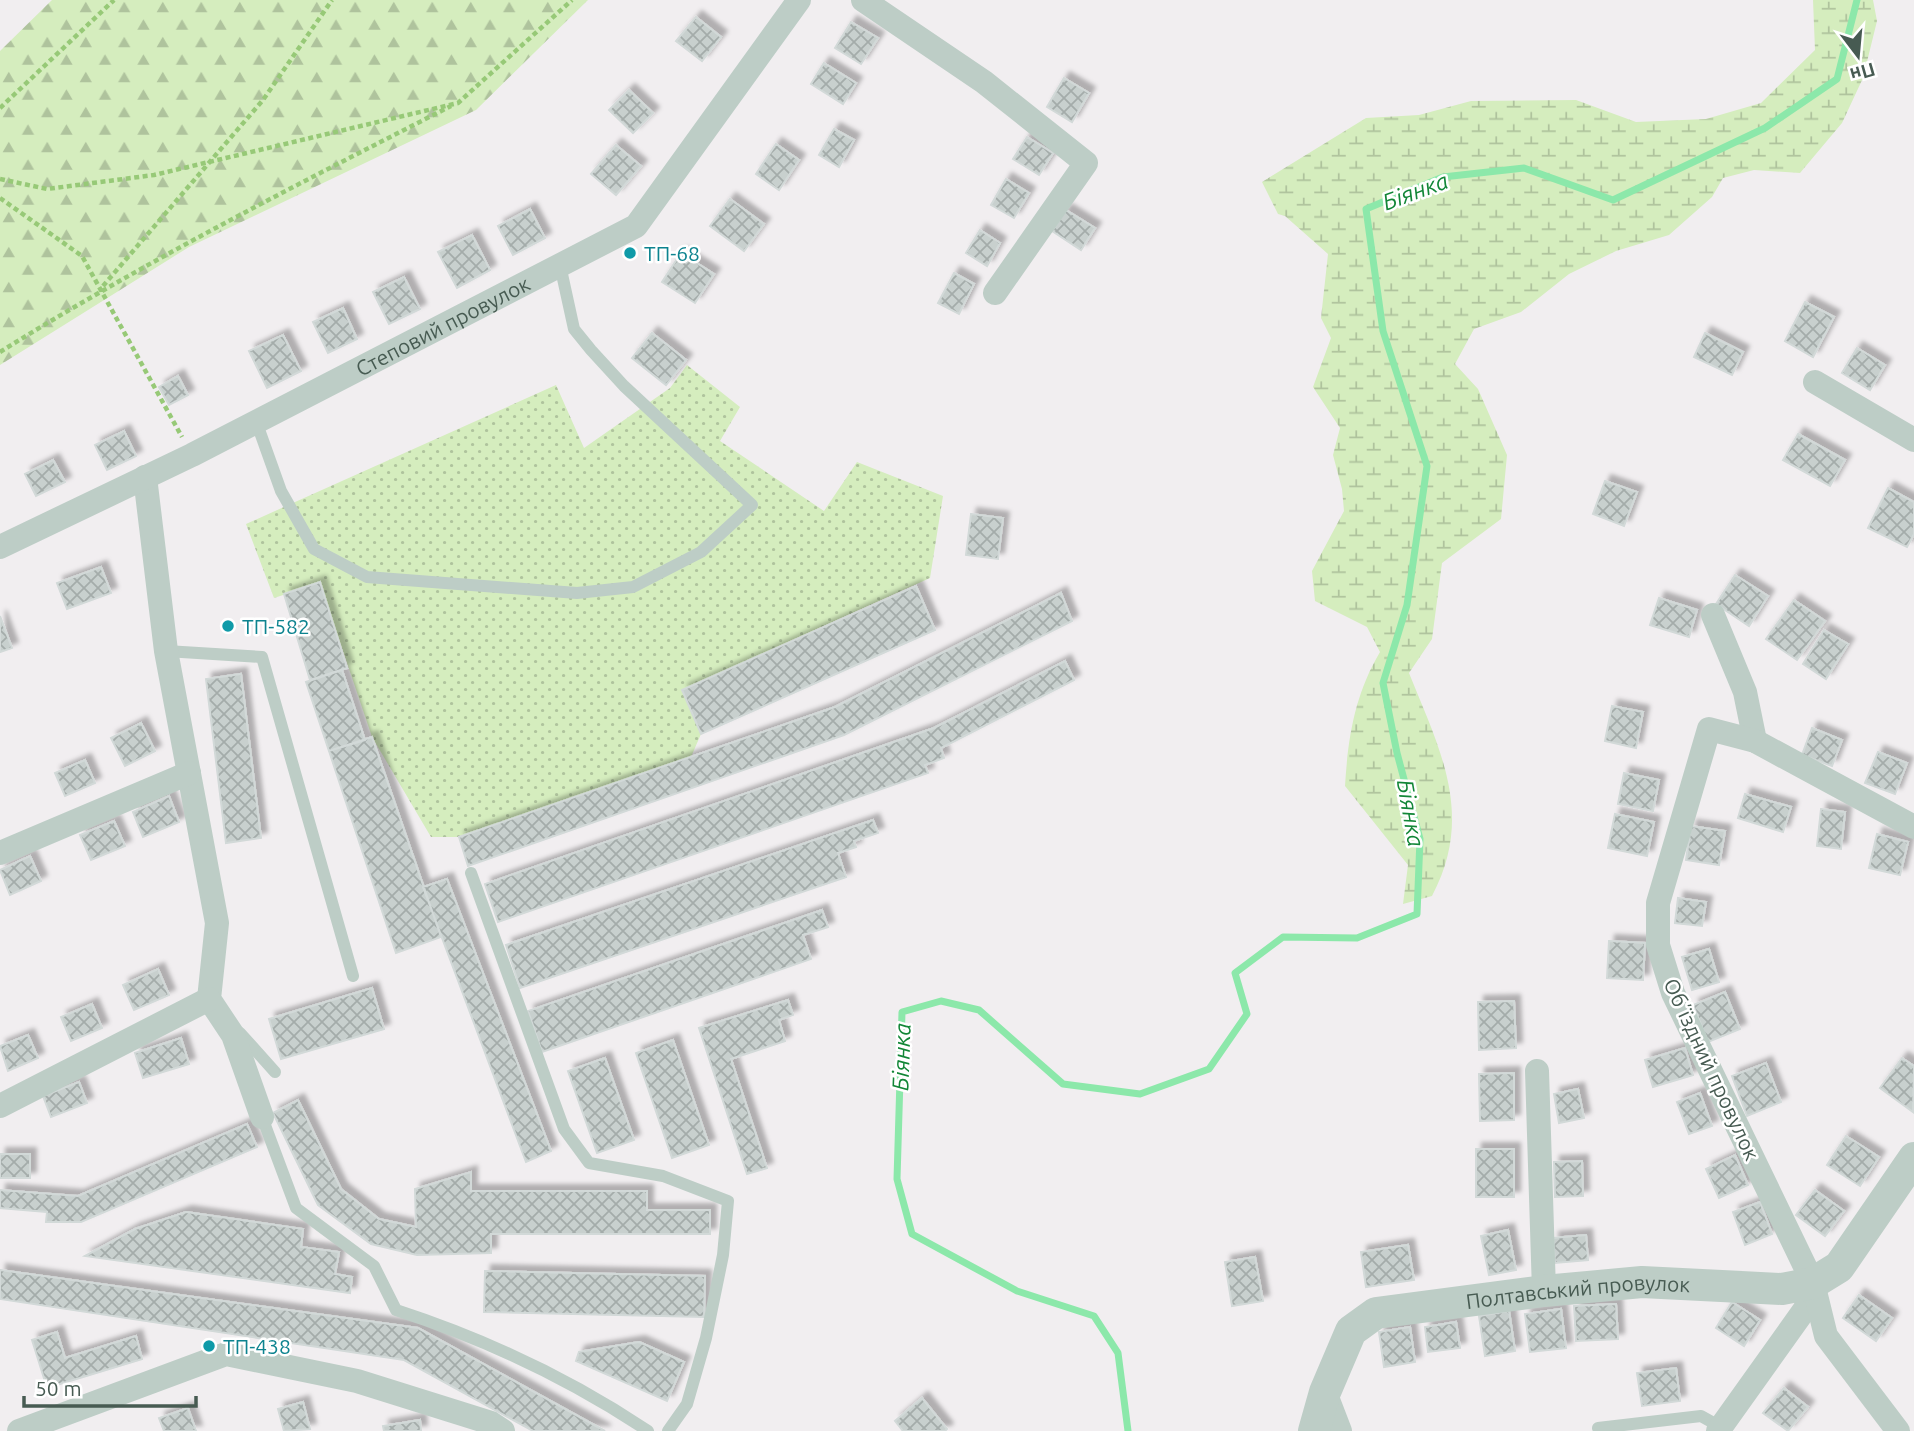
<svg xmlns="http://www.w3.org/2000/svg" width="1914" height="1431" font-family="Ubuntu,sans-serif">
  <defs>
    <pattern id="grass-dots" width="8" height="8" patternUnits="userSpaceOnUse" patternTransform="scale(1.75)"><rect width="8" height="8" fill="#d5edbe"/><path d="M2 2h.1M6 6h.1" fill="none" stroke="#afc39d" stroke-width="1.8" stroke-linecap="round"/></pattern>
    <pattern id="forest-firs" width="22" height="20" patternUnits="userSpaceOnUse" patternTransform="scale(1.75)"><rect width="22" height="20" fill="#d5edbe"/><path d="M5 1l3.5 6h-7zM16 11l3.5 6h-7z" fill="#afc39d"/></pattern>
    <pattern id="wetland-marsh" width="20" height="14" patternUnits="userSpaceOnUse" patternTransform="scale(1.75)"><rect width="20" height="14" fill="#d5edbe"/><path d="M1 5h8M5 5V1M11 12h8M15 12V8" fill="none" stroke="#afc39d"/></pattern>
    <pattern id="building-cross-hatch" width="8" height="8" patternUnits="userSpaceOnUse" patternTransform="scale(1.75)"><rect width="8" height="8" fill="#c8d0ce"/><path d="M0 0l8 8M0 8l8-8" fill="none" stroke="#a4acaa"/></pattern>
    <filter id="shadow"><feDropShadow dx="6" dy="-6" stdDeviation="2" flood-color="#0004"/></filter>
  </defs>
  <rect width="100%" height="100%" fill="#f1eef0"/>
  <path fill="url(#grass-dots)" d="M 687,365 L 740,407 L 720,441 L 824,511 L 857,462 L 943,496 L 930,578 L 682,690 L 701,734 L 691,757 L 459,837 L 431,837 L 372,737 L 320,583 L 274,598 L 246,524 L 556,385 L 584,448 L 670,388 Z"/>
  <path fill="url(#forest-firs)" d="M 52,0 L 588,0 L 476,110 L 189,247 L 0,365 L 0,51 Z"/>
  <path fill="url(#wetland-marsh)" d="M 1813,0 L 1873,0 L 1877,21 L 1863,78 L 1842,123 L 1800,173 L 1754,170 L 1723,178 L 1712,197 L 1669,235 L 1616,251 L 1569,274 L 1521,312 L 1474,329 L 1455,364 L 1478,389 L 1507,455 L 1501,519 L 1442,563 L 1432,639 L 1409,673 C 1440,750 1475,815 1432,896 L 1403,904 L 1408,865 L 1345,786 C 1348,737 1355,694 1380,652 L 1367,627 L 1315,601 L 1312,571 L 1344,511 L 1342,489 L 1333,455 L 1340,428 L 1313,387 L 1331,338 L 1321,318 L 1328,254 L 1285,216 L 1278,214 L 1262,182 L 1366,118 L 1419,115 L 1471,101 L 1576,100 L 1636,122 L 1706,119 L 1761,103 L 1815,50 Z"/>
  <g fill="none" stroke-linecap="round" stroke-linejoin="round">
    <path stroke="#8ce8aa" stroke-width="7" d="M 1128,1431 L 1118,1353 L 1094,1316 L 1017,1291 L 912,1234 L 897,1179 L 902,1012 L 941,1001 L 979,1010 L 1063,1084 L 1140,1094 L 1209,1069 L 1247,1014 L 1235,973 L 1283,937 L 1357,938 L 1417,914 L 1420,839 L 1397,753 L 1383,683 L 1407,605 L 1427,466 L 1383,331 L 1366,209 L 1443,177 L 1524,168 L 1613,200 L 1765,128 L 1837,79 L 1857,0"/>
  </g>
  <path fill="url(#building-cross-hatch)" stroke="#d2d9d8" stroke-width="2" filter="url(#shadow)" d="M 696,17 L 721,37 L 702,61 L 676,41 Z
    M 851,22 L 878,38 L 861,64 L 835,48 Z
    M 824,63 L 856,83 L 843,104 L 811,84 Z
    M 1064,78 L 1089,93 L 1072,122 L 1047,107 Z
    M 629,90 L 653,113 L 633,133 L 609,110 Z
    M 834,129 L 854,140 L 839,167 L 819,155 Z
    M 1027,137 L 1053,153 L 1039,175 L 1013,159 Z
    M 776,144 L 799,160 L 779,190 L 756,174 Z
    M 616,145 L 641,166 L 616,195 L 591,174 Z
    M 1006,179 L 1029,193 L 1014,218 L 991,205 Z
    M 730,199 L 764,224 L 744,251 L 710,226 Z
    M 530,209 L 545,238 L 513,255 L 498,226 Z
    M 1066,210 L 1095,228 L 1081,250 L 1052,231 Z
    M 980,230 L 1000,243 L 987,266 L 966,253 Z
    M 472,235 L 490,270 L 457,288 L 438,252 Z
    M 681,253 L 714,274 L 695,303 L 662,282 Z
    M 954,273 L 974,284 L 959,314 L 938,303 Z
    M 404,277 L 420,309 L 389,324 L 373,292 Z
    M 1805,302 L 1834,317 L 1813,357 L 1785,341 Z
    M 343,308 L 357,339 L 328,353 L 313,322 Z
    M 652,333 L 686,360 L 666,385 L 632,358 Z
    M 1705,333 L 1743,352 L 1732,375 L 1694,357 Z
    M 283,335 L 301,371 L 267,388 L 249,351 Z
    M 1857,348 L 1885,365 L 1870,390 L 1842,373 Z
    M 178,376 L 188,395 L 169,405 L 159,387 Z
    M 124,431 L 136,456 L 107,470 L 95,445 Z
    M 1798,434 L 1845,460 L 1830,486 L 1783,460 Z
    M 53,460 L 65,482 L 36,496 L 25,474 Z
    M 1605,481 L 1637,492 L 1624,526 L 1593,514 Z
    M 1888,488 L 1914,502 L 1914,534 L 1907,547 L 1868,528 Z
    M 971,514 L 1003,518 L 998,559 L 966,555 Z
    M 101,567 L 111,593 L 67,609 L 57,583 Z
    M 1735,575 L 1768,596 L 1749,626 L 1716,604 Z
    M 320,582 L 347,668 L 310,680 L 284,594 Z
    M 916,586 L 935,630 L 701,734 L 682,690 Z
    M 1061,593 L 1072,621 L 844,735 L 468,866 L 459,837 L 835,707 Z
    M 1659,598 L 1697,610 L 1689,637 L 1650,625 Z
    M 1794,600 L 1825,621 L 1797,660 L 1766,639 Z
    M 0,616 L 12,648 L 0,652 Z
    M 1824,630 L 1848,644 L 1826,679 L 1803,664 Z
    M 1065,661 L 1074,680 L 941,748 L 944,758 L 925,765 L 928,773 L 498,922 L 485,884 L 934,728 Z
    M 342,670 L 365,740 L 329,751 L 306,682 Z
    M 241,674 L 261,838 L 226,843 L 206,679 Z
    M 1612,706 L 1643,712 L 1636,748 L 1605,741 Z
    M 141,723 L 155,751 L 125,766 L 111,738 Z
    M 1812,728 L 1842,740 L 1832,766 L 1802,755 Z
    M 372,737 L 441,937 L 396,953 L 329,751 Z
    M 1878,752 L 1907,763 L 1895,794 L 1865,783 Z
    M 85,760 L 95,783 L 65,796 L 55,773 Z
    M 1624,773 L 1659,780 L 1653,811 L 1618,804 Z
    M 1745,794 L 1791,807 L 1783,832 L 1738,818 Z
    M 169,796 L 179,822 L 143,837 L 133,812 Z
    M 1821,809 L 1845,812 L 1841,849 L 1817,846 Z
    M 1615,814 L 1654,822 L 1647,856 L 1608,848 Z
    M 873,820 L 878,833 L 854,841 L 856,847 L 838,853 L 846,877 L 520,988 L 506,945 Z
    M 114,821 L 125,846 L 91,860 L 80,835 Z
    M 1691,826 L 1725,831 L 1719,865 L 1686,860 Z
    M 1877,834 L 1908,842 L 1900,875 L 1869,868 Z
    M 30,856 L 41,881 L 10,895 L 0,870 Z
    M 447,879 L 551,1151 L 526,1162 L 423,887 Z
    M 1678,898 L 1706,902 L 1702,926 L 1675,923 Z
    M 822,910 L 828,927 L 803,935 L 811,959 L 542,1052 L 528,1011 Z
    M 1609,941 L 1645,943 L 1643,980 L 1607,978 Z
    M 1709,949 L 1719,982 L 1692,990 L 1682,957 Z
    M 158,969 L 169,995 L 134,1010 L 123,985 Z
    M 372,988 L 384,1029 L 281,1059 L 269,1019 Z
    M 1725,992 L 1740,1029 L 1708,1042 L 1693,1005 Z
    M 788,1000 L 793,1015 L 779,1020 L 785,1041 L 731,1059 L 767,1168 L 747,1174 L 699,1028 Z
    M 1514,1001 L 1516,1048 L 1479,1050 L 1478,1002 Z
    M 92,1004 L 102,1028 L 71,1041 L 61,1017 Z
    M 28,1035 L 38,1058 L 8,1071 L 0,1046 Z
    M 181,1038 L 189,1064 L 143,1078 L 135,1053 Z
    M 673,1040 L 709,1145 L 672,1158 L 636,1053 Z
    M 1685,1048 L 1693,1075 L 1653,1087 L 1645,1060 Z
    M 605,1058 L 634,1140 L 597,1153 L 568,1071 Z
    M 1902,1058 L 1914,1066 L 1913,1112 L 1880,1088 Z
    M 1766,1063 L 1781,1102 L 1747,1116 L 1732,1076 Z
    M 1514,1073 L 1514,1120 L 1480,1121 L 1479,1074 Z
    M 79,1082 L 87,1103 L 51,1117 L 43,1096 Z
    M 1578,1089 L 1584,1118 L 1559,1123 L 1554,1094 Z
    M 1700,1093 L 1712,1126 L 1689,1134 L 1677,1102 Z
    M 298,1100 L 341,1189 L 379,1219 L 416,1227 L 415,1189 L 471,1172 L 471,1191 L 647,1191 L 647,1210 L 710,1210 L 710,1234 L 491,1234 L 491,1253 L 417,1255 L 371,1244 L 318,1205 L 273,1113 Z
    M 247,1124 L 257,1147 L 81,1222 L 46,1222 L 47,1212 L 0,1208 L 0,1190 L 78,1196 Z
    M 1846,1136 L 1879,1157 L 1860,1186 L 1827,1165 Z
    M 1476,1149 L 1514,1149 L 1514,1197 L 1476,1197 Z
    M 0,1154 L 30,1154 L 30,1178 L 0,1178 Z
    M 1735,1155 L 1748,1185 L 1719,1198 L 1706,1169 Z
    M 1582,1161 L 1583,1196 L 1555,1197 L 1554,1162 Z
    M 1815,1190 L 1844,1211 L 1825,1236 L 1796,1215 Z
    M 1760,1202 L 1772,1234 L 1745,1245 L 1733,1212 Z
    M 186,1212 L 303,1229 L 301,1247 L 339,1252 L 335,1274 L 352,1277 L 350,1293 L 85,1256 L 135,1229 Z
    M 1508,1230 L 1516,1270 L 1489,1275 L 1481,1236 Z
    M 1586,1235 L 1588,1260 L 1555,1263 L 1553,1238 Z
    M 1408,1245 L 1414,1280 L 1366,1287 L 1361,1252 Z
    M 1255,1257 L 1263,1301 L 1232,1306 L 1225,1262 Z
    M 0,1270 L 418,1328 L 605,1431 L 533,1431 L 404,1360 L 0,1299 Z
    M 485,1271 L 705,1276 L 704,1317 L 484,1312 Z
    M 1859,1295 L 1892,1318 L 1876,1341 L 1843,1318 Z
    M 1732,1302 L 1760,1320 L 1744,1346 L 1716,1328 Z
    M 1616,1304 L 1618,1339 L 1576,1341 L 1574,1306 Z
    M 1561,1309 L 1566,1348 L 1530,1352 L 1525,1314 Z
    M 1509,1311 L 1515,1351 L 1485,1356 L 1479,1316 Z
    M 1456,1322 L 1460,1348 L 1428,1352 L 1425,1327 Z
    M 1410,1327 L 1415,1362 L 1384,1367 L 1379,1332 Z
    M 57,1332 L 65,1358 L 136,1336 L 142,1359 L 47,1388 L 32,1340 Z
    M 639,1342 L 684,1362 L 667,1401 L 576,1361 L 579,1352 Z
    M 1676,1368 L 1680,1401 L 1642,1406 L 1637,1373 Z
    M 1784,1388 L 1808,1407 L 1788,1431 L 1763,1413 Z
    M 922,1398 L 947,1429 L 945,1431 L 903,1431 L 895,1421 Z
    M 303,1402 L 310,1429 L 284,1431 L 278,1409 Z
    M 188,1408 L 196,1431 L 164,1431 L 159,1418 Z
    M 420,1420 L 421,1431 L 384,1431 L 383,1426 Z"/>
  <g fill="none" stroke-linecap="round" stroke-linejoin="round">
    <path stroke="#97c977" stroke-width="4.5" stroke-dasharray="5 3.5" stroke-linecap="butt" d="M 0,108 L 114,0
      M 0,179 L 47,189 L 154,175 L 458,103 L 572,0
      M 0,198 L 82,256 L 182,437
      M 103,286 L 263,100 L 332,0
      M 0,352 C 146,261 298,184 451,106"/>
    <path stroke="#bdcdc6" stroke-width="12" d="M 256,421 L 281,491 L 314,549 L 367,577 L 577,593 L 633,587 L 701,552 L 752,505 L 624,386 L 591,350 L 574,329 L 560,265
      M 166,651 L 262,657 L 353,976
      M 471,873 L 564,1129 L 589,1163 L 663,1176 L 728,1201 L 723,1255 L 706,1338 L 687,1404 L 668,1431
      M 240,1033 L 275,1072
      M 262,1117 L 296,1208 L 374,1266 L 396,1310 C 485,1339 570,1379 648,1431
      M 1598,1428 L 1701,1416 L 1719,1426"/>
    <g stroke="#bdcdc6" stroke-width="24">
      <path d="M 863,0 L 984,82 L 1086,163 L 995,293"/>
      <path d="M 1815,382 L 1914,440"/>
      <path d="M 145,477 L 166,651 L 217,923 L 209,999 L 233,1035 L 262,1117"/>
      <path id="s1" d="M 0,547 L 192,455 L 636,226 L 799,0"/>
      <path d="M 1713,615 L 1745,692 L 1755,741"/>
      <path d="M 0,853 L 189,773"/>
      <path d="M 1537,1071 L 1544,1291"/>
      <path d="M 0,1106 L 209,999"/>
      <path d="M 1325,1392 L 1340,1431"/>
      <path d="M 19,1431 L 226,1354 L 357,1381 L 491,1423 L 503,1431"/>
      <path d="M 1718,1431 L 1805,1309 L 1813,1283"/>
      <path d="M 1898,1431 L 1826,1336 L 1813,1283 L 1673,993 L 1658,945 L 1658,903 L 1709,729 L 1755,741 L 1914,827"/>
    </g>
    <path stroke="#bdcdc6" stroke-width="32" id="s2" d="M 1314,1431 L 1325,1392 L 1351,1331 L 1376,1313 L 1544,1291 L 1642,1282 L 1782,1289 L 1813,1283 L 1839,1267 L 1914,1158"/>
  </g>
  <g fill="#0f9aa8" stroke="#fff" stroke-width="2.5">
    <circle cx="630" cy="253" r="7"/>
    <circle cx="228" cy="626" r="7"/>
    <circle cx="209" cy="1346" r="7"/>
  </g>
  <g text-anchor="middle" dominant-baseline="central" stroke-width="5" stroke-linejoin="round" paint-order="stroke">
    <g font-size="21" fill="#0d838f" stroke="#fff" text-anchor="start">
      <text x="644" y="253">ТП-68</text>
      <text x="242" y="626">ТП-582</text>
      <text x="223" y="1346">ТП-438</text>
    </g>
    <g font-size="21" fill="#475b52" stroke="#fff">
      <text stroke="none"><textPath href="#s1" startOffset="495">Степовий провулок</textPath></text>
      <text transform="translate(1712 1069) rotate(65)">Обʼїздний провулок</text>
      <text stroke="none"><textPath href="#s2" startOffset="341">Полтавський провулок</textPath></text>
    </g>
    <g font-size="23" font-style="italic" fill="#128637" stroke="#fff">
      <text transform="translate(1415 191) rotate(-20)">Біянка</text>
      <text transform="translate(1411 813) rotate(80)">Біянка</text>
      <text transform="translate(901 1057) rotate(-88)">Біянка</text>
    </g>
  </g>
  <g transform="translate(1858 56) rotate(164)" stroke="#ffffff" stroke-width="5" paint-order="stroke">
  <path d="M0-5L12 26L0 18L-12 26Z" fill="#475b52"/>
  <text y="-10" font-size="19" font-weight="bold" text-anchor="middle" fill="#475b52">Пн</text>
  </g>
  <path d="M24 1396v10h172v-10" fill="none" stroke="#475b52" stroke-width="3.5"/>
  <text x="35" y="1396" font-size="21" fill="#475b52" stroke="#ffffff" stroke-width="5" paint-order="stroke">50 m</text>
</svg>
